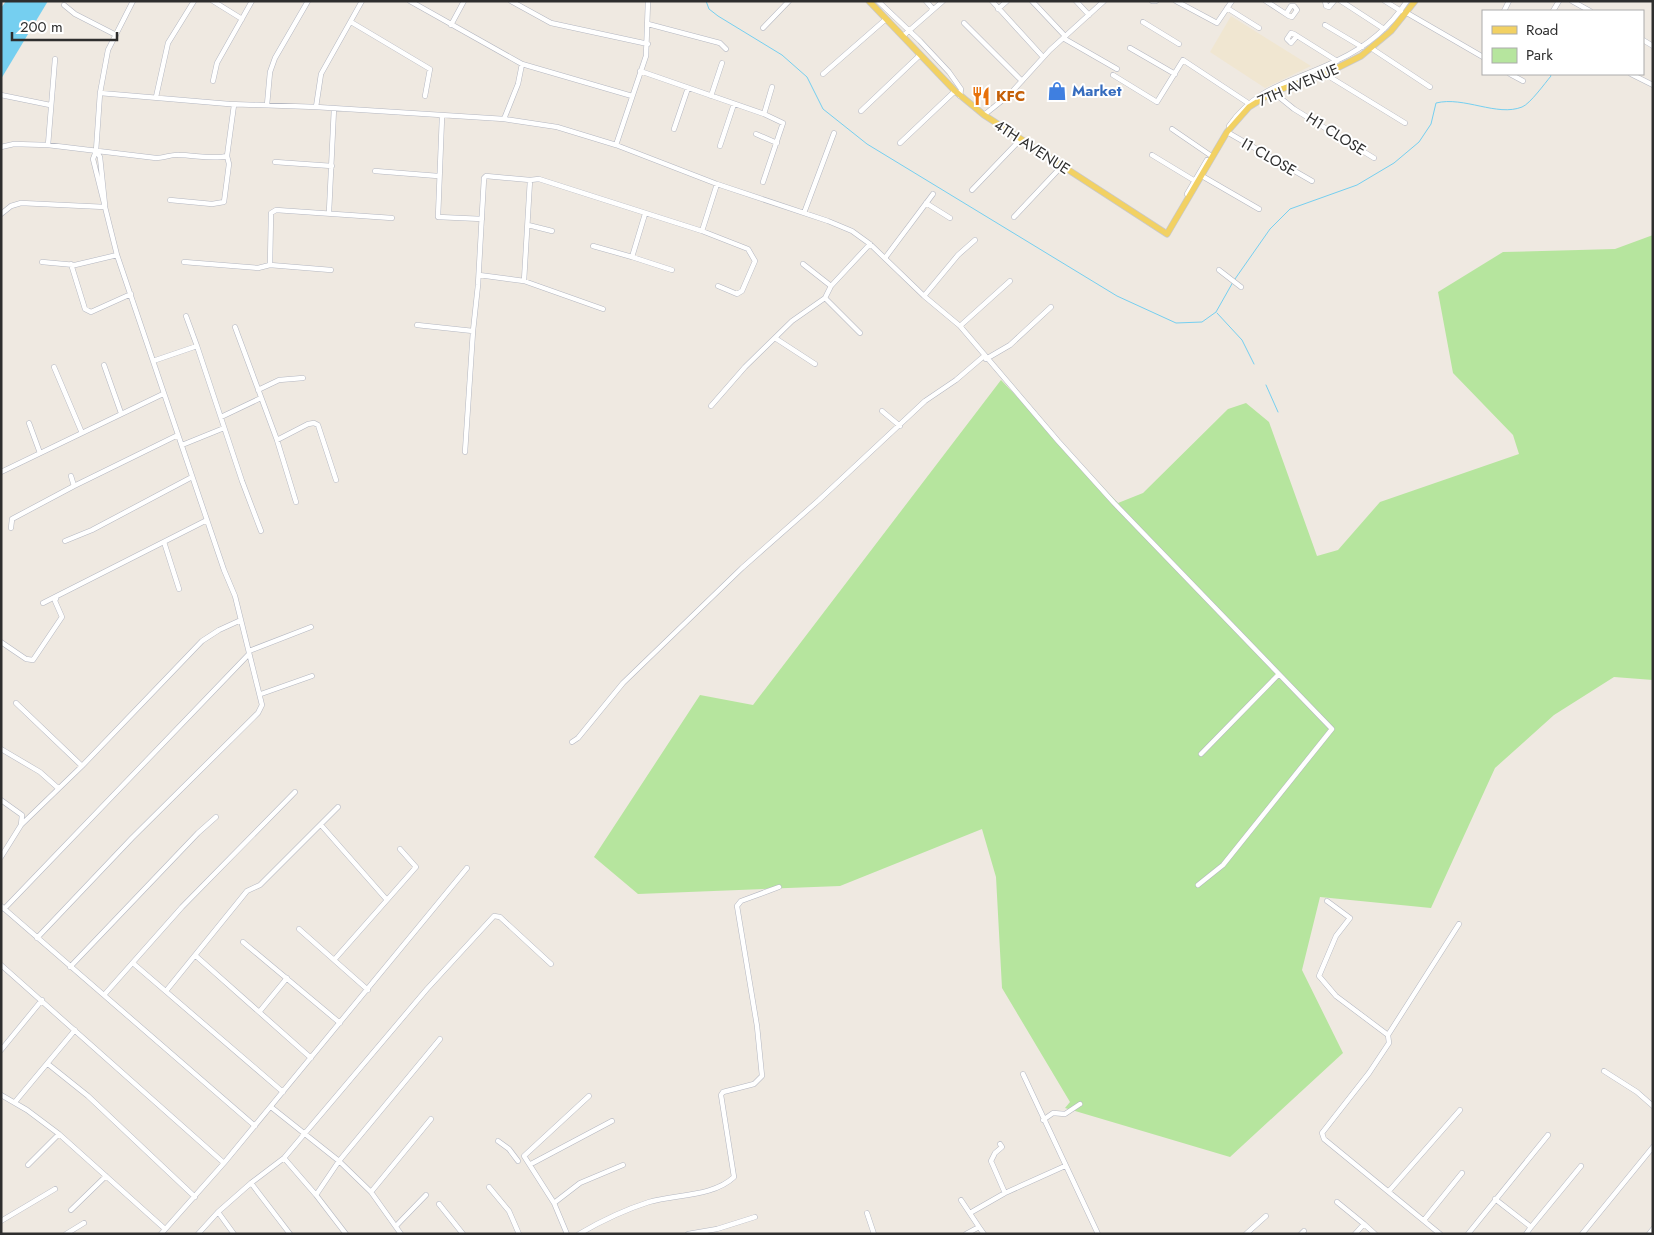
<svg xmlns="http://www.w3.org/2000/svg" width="1654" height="1235" font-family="Jost,sans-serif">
  <rect width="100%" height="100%" fill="#efe9e1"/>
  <path fill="#f0e6d1" d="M 1231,16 L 1311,66 L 1265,88 L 1210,52 Z"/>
  <path fill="#b6e59e" d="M 1653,235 L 1653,680 L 1614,677 L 1554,715 L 1495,768 L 1431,908 L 1320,897 L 1302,970 L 1343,1053 L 1230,1157 L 1065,1108 L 1070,1102 L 1002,988 L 996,877 L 982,829 L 840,886 L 638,894 L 594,857 L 700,695 L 753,705 L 1001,380 L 1118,503 L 1143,493 L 1228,409 L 1246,403 L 1269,422 L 1317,556 L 1338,550 L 1380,502 L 1519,454 L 1513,435 L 1453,373 L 1438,292 L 1503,252 L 1615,249 Z"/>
  <path fill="#75cff0" d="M 6,1 L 48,1 L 1,79 L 1,8 Z"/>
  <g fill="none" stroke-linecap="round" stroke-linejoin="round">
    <path stroke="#75cff0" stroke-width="1" d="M 706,1 L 709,9 L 718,16 L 782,55 L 807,77 L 823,109 L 867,144 L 1117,296 L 1176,323 L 1202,322 L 1216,312 L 1233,282
      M 1235,279 L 1270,229 L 1290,209 L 1357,185 L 1394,163 L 1419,142 L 1431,124 L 1436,103 C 1464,96 1497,117 1522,107 C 1530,104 1545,83 1551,76 L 1550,74
      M 1217,313 L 1242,340 L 1254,364
      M 1266,385 L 1278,412"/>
    <g stroke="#b4b7c1" stroke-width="5.5">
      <path id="minor" d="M 213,1 L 242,19
        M 410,1 L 522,64 L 632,96
        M 511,1 L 551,23 L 648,44
        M 878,1 L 920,41 L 949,72 L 961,89 L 960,96
        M 926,1 L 933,9
        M 992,1 L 1043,57
        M 1032,1 L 1065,36
        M 1076,1 L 1089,15
        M 1152,1 L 1156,1
        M 1176,1 L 1217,23 L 1232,1
        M 1266,1 L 1289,16 L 1292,17 L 1297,10 L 1294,6 L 1291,6 L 1286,14
        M 1325,1 L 1326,6 L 1329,7 L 1334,1
        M 1341,1 L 1384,29
        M 1385,1 L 1401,11
        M 1572,1 L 1590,11
        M 64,5 L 75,14 L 116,35
        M 1227,8 L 1259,28
        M 998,9 L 1007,1
        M 1504,11 L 1509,1
        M 1553,11 L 1559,1
        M 1407,13 L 1483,57
        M 351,22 L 430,69 L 425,96
        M 1143,22 L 1179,44
        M 964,23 L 1022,81
        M 648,24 L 720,43 L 726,49
        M 451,25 L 464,1
        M 1325,25 L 1362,47
        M 763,28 L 789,1
        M 903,36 L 943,1
        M 1297,36 L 1291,43 L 1287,39 L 1291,33 L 1294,34 L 1337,61
        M 1063,38 L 1117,69
        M 1643,40 L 1653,46
        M 1130,48 L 1175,74
        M 1371,48 L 1430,87
        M 640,71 L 764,114 L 783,123 L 763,182
        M 823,74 L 886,19
        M 1325,74 L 1405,123
        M 1510,74 L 1523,81
        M 1631,74 L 1653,85
        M 1113,75 L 1157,102 L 1183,60 L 1248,103
        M 213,81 L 217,63 L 252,1
        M 1273,92 L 1294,109 L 1374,158
        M 100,93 L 108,50 L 133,1
        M 1,95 L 50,105
        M 711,96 L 722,63
        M 156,97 L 168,43 L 194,1
        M 267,105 L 270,72 L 275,58 L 308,1
        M 316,107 L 321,74 L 362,1
        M 861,111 L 920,55
        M 764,114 L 772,87
        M 984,115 L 1009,95 L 1050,50 L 1104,1
        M 442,117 L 438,217 L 482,219
        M 504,119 L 518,84 L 522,64
        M 1229,126 C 1257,85 1297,81 1338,60 C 1366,47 1390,27 1407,1
        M 674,129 L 688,88
        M 1172,129 L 1210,155
        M 1227,132 L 1312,181
        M 756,134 L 777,143
        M 900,143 L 955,91
        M 48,145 L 55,59
        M 616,145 L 646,56 L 648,1
        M 720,146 L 734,104
        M 1,147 L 14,144 L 48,145 L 156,158 C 164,158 172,154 179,155 C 194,155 213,160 227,156
        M 96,151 L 100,157 L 105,205
        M 1152,155 L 1195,181
        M 275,162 L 332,166
        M 375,171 L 438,176
        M 1202,176 L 1259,209
        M 530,180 L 524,281 L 603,309
        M 972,190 L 1020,140
        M 1187,194 L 1207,160
        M 170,200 L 212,204 L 224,202 L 229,164 L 227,156 L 234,105
        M 926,203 L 950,218
        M 329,212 L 334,108
        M 804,213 L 834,133
        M 1,214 L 11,206 L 21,203 L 105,207
        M 1014,217 L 1061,167
        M 528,225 L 552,231
        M 702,231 L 717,184
        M 593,246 L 632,257 L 645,214
        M 632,257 L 672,270
        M 885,258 L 933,194
        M 42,262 L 75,265 L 117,255
        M 184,262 L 258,268 L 270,265 L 271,213 L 276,210 L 392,218
        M 71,264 L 85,309 L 91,312 L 131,294
        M 803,264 L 831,286
        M 270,265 L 331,270
        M 1219,270 L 1241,287
        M 479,275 L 524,281
        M 924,296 L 958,255 L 975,240
        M 825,298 L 860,333
        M 186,316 L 197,346
        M 417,325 L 473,331 L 478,285 L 484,178 L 486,176 L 530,180 L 539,179 L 702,231 L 748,249 L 755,261 L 742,291 L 737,294 L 718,286
        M 960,326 L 1010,281
        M 235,327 L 277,440 L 296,502
        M 775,338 L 815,364
        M 986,359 L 1010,345 L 1051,307
        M 153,361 L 197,346 L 242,481 L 261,531
        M 104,365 L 121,413
        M 54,367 L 82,433 L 163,394
        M 258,390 L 279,380 L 303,378
        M 711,406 L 745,367 L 792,321 L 825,298 L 831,286 L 870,244
        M 882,411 L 900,426
        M 221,417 L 261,398
        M 29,423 L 40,453
        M 277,440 L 308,424 L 314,423 L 318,425 L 336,480
        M 182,445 L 224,428
        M 465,452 L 473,331
        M 1,472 L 82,433
        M 71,476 L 74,486 L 178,435
        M 11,528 L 12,519 L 74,486
        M 65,541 L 92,530 L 192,477
        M 164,542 L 179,589
        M 43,603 L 207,520
        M 1,642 L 26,659 L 33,660 L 62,617 L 55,601 L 57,596
        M 249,651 L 311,627
        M 261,694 L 312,676
        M 16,703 L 82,766
        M 572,742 L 578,738 L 623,683 L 742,568 L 819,500 L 925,401 L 956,380 L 984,356
        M 1,749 L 40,772 L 58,788
        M 1201,754 L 1279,674
        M 1,800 L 22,815 L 21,825 L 1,857
        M 21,825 L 82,766 L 202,641 L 219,630 L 241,620
        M 321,825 L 387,900 L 334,960
        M 387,900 L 416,867 L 400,849
        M 1327,901 L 1350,918 L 1336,936 L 1319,976 L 1336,996 L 1388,1035
        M 1,906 L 255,1126
        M 4,909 L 249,654
        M 299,929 L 368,990
        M 37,938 L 132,838 L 258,713 L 262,705 L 235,596 L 224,570 L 117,255 L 93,159 L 96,151 L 100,93 L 229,104 L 316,107 L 504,119 L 557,127 L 616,145 L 717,184 L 828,221 L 852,231 L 870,244 L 924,296 L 960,326 L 1058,441 L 1114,503 L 1332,729 L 1223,865 L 1198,885
        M 243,942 L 340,1023
        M 196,956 L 311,1058
        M 134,964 L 283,1092
        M 1,965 L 224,1163
        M 70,967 L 198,833 L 216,817
        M 166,991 L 247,891 L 260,885 L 338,807
        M 104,995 L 182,907 L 295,792
        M 260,1011 L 287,978
        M 1,1050 L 42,1000
        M 48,1064 L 88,1096 L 195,1197
        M 1604,1071 L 1637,1092 L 1653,1106
        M 1023,1074 L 1098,1234
        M 1,1095 L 27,1110 L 59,1134
        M 15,1102 L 75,1030
        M 271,1107 L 339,1161 L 371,1192 L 431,1119
        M 1043,1120 L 1053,1113 L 1065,1114 L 1080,1104
        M 498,1141 L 509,1149 L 518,1161
        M 1000,1144 L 1002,1147 L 995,1153 L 991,1161 L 1005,1193
        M 284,1158 L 316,1195
        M 531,1164 L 612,1121
        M 28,1165 L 59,1134 L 165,1229
        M 489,1187 L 509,1211 L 519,1234
        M 1389,1191 L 1460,1110
        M 371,1192 L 401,1234
        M 1495,1199 L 1531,1227 L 1526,1234
        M 961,1200 L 979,1227
        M 1337,1202 L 1364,1224
        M 554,1203 L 580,1183 L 623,1165
        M 439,1204 L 463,1234
        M 71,1210 L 106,1176
        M 218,1212 L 234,1234
        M 867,1213 L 874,1234
        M 970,1213 L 1005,1193 L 1065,1166
        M 1424,1220 L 1462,1173
        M 1,1221 L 55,1189
        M 396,1226 L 426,1195
        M 1531,1227 L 1581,1166
        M 66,1234 L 84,1223
        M 161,1234 L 224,1163 L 467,868
        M 198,1234 L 218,1212 L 251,1183
        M 290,1234 L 251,1183 L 284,1158 L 427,989 L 494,916 L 500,917 L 551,964
        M 346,1234 L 316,1195 L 339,1161 L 440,1039
        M 567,1234 L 554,1203 L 524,1156 L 589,1096
        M 579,1234 C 601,1221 624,1210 649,1202 C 675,1194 713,1197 734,1177 L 721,1095 L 723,1092 L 754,1084 L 762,1076 L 757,1026 L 737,906 L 741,901 L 779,887
        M 688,1234 L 717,1229 L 755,1217
        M 966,1234 L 979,1227 L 984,1234
        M 1246,1234 L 1266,1216
        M 1301,1234 L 1304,1231
        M 1355,1234 L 1364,1224 L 1375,1234
        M 1440,1234 L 1324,1139 L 1322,1133 L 1369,1073 L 1389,1043 L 1388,1035 L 1459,924
        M 1468,1234 L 1548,1135
        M 1582,1234 L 1653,1147
        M 1649,1234 L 1653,1229"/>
    </g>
    <g stroke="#c9c9c9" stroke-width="7">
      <path id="major" d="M 869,1 L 955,91 L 984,115 L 1167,234 L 1227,132 L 1249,107 L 1273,92 L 1325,74 L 1361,56 L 1391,31 L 1415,1"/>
    </g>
    <use href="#minor" stroke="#fff" stroke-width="4.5"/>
    <use href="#major" stroke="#f2d163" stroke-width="5.5"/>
  </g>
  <defs>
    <g id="shop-bare" transform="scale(1.5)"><path d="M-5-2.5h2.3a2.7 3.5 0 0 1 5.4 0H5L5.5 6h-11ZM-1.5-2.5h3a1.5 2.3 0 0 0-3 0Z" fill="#3f7fe0" stroke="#fff" stroke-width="2.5" paint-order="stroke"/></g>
    <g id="restaurant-bare" transform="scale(1.5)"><path d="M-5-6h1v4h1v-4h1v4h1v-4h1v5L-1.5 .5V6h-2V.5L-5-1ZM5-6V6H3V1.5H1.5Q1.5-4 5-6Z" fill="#e8710a" stroke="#fff" stroke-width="2.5" paint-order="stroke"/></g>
  </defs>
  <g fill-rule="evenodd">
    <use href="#shop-bare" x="1057" y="91"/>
    <use href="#restaurant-bare" x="981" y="96"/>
  </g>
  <g text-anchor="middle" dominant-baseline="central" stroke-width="4" stroke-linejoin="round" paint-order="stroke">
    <g font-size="15" fill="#2e2e2e" stroke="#fff">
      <text transform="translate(1298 85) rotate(-23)">7TH AVENUE</text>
      <text transform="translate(1336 134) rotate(32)">H1 CLOSE</text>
      <text transform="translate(1032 147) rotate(33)">4TH AVENUE</text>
      <text transform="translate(1269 157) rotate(30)">I1 CLOSE</text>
    </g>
    <g font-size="15" font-weight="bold" fill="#366cbe" stroke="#fff" text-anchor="start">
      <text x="1072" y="91">Market</text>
    </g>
    <g font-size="15" font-weight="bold" fill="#c56008" stroke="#fff" text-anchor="start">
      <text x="996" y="96">KFC</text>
    </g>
  </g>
  <rect width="1654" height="1235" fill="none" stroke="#2e2e2e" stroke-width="5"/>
  <rect x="1482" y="10" width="162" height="65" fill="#ffffff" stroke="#ababab"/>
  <rect x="1492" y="26" width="25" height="8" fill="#f2d163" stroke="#ababab"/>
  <text x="1526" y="35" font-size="15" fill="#2e2e2e">Road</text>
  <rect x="1492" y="48" width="25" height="15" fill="#b6e59e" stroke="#ababab"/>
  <text x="1526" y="60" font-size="15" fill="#2e2e2e">Park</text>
  <path d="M12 32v8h105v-8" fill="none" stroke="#2e2e2e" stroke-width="2.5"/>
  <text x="20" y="32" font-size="15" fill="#2e2e2e" stroke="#ffffff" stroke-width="4" paint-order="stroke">200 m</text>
</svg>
